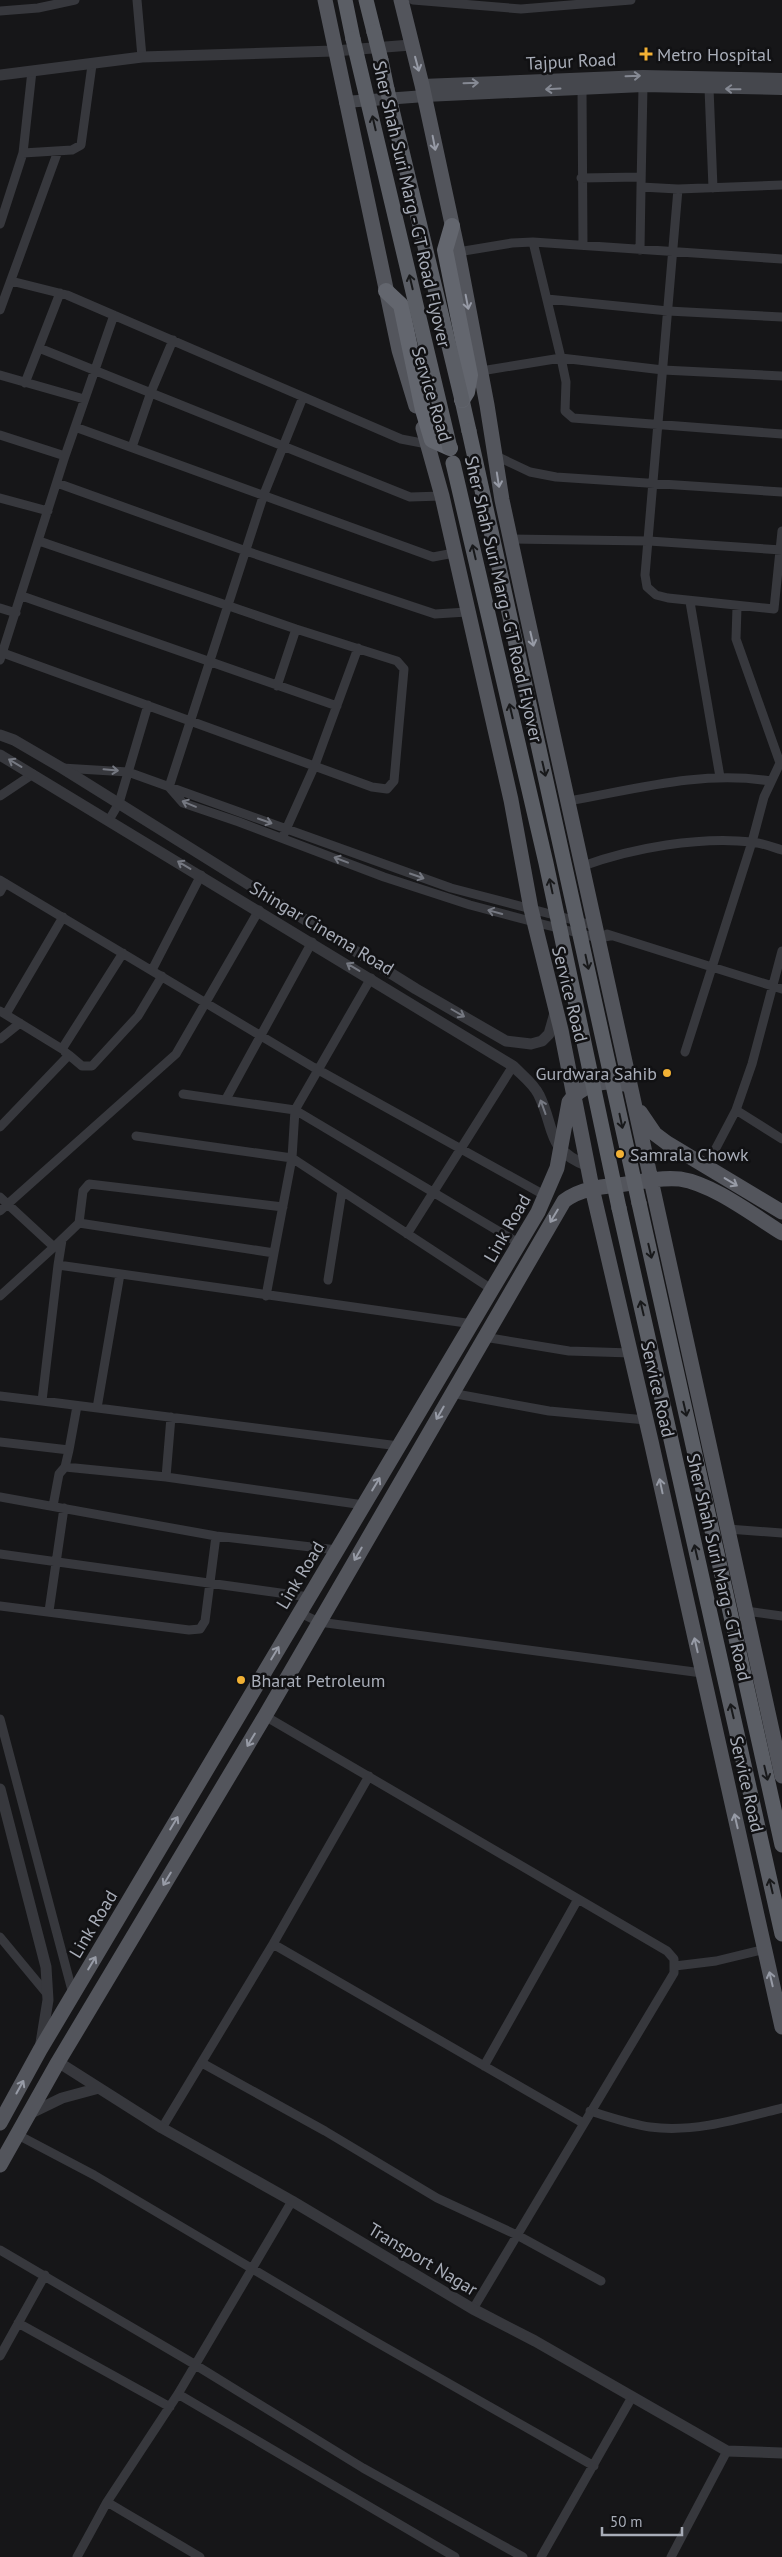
<svg xmlns="http://www.w3.org/2000/svg" width="782" height="2557" font-family="'PT Sans',sans-serif">
  <rect width="100%" height="100%" fill="#161618"/>
  <g fill="none" stroke-linecap="round" stroke-linejoin="round">
    <path stroke="#37383d" stroke-width="9" d="M 137,0 L 142,57
      M 413,0 L 521,9 L 631,0
      M 0,11 L 38,8 L 75,0
      M 643,86 L 641,187 L 678,189 L 782,185
      M 582,88 L 583,245
      M 709,88 L 713,188
      M 23,153 L 72,150 L 81,145 L 92,65
      M 581,178 L 641,177
      M 678,189 L 645,575 L 647,587 L 656,595 L 668,598 L 774,609 L 782,531
      M 0,224 L 23,153 L 32,71
      M 533,242 L 561,358 L 663,370 L 782,376
      M 640,250 L 641,187
      M 458,252 L 512,243 L 533,242 L 782,259
      M 11,281 L 67,295 L 401,439 L 427,444
      M 547,299 L 668,311 L 782,317
      M 0,310 L 58,151
      M 39,348 L 410,497 L 442,496
      M 481,371 L 561,358 L 566,382 L 565,411 L 573,418 L 782,434
      M 0,375 L 84,399
      M 25,383 L 60,293
      M 303,397 L 264,494 L 169,787 L 183,803 L 239,822 L 384,877 L 470,905 L 534,922 L 598,938 L 610,936
      M 75,427 L 433,557 L 454,553
      M 0,435 L 65,456
      M 132,447 L 151,392 L 173,340
      M 494,455 L 530,472 L 556,477 L 782,492
      M 57,483 L 246,551 L 435,614 L 467,612
      M 0,498 L 48,511
      M 510,539 L 649,541 L 782,550
      M 22,596 L 337,706
      M 690,602 L 720,777
      M 0,608 L 16,613
      M 3,653 L 372,787 L 387,789 L 394,781 L 404,669 L 397,661 L 296,629 L 39,541
      M 0,660 L 65,456 L 114,315
      M 277,686 L 296,629
      M 62,768 L 128,772 L 451,888 L 596,926
      M 0,796 L 33,774
      M 569,801 C 636,789 702,770 770,781
      M 109,820 L 119,803 L 148,705
      M 284,834 L 315,765 L 358,648
      M 583,866 C 632,848 700,836 752,842 C 762,843 772,847 782,850
      M 0,880 L 313,1067 L 546,1196
      M 0,892 L 5,883
      M 607,934 L 782,989
      M 782,951 L 752,1064 L 736,1110 L 782,1139
      M 152,970 L 201,875
      M 0,1011 L 62,1049 L 123,953
      M 6,1014 L 63,917
      M 0,1039 L 20,1023
      M 685,1052 L 752,842 L 764,797 L 780,763 L 736,639 L 737,607
      M 69,1055 L 82,1066 L 92,1066 L 138,1016 L 162,976
      M 183,1094 L 295,1110 L 371,978
      M 226,1099 L 312,942
      M 0,1127 L 69,1055 L 65,1052
      M 136,1136 L 292,1158 L 493,1290
      M 706,1167 L 736,1110
      M 0,1197 L 54,1247 L 79,1223 L 274,1253 L 292,1158 L 295,1110 L 520,1244
      M 0,1211 L 176,1054 L 259,910
      M 79,1223 L 83,1191 L 89,1184 L 283,1207
      M 407,1234 L 513,1066
      M 62,1240 L 58,1265 L 473,1324
      M 58,1265 L 42,1401 L 399,1446
      M 328,1280 L 342,1191
      M 0,1296 L 54,1247
      M 266,1296 L 274,1253
      M 484,1337 L 569,1351 L 631,1353
      M 451,1393 L 549,1411 L 646,1420
      M 0,1396 L 42,1401
      M 97,1408 L 120,1274
      M 0,1442 L 69,1450 L 65,1467 L 166,1477 L 364,1505
      M 69,1450 L 77,1406
      M 166,1477 L 171,1417
      M 0,1497 L 216,1536 L 337,1550
      M 53,1506 L 59,1474 L 65,1467
      M 728,1529 L 782,1533
      M 0,1554 L 309,1597
      M 0,1606 L 189,1630 L 200,1629 L 205,1621 L 216,1536
      M 49,1611 L 64,1508
      M 746,1611 L 782,1616
      M 300,1613 L 319,1622 L 702,1673
      M 265,1716 L 667,1951 L 674,1959 L 674,1973 L 473,2309
      M 0,1719 L 73,1994
      M 0,1937 L 48,1995
      M 273,1944 L 583,2123
      M 675,1966 L 716,1961 L 765,1949
      M 202,2063 L 325,2131 L 437,2198 L 517,2235 L 601,2281
      M 484,2066 L 578,1899
      M 590,2111 C 610,2117 630,2124 650,2127 C 694,2133 739,2119 782,2108
      M 162,2128 L 273,1944 L 369,1776
      M 18,2135 L 94,2175 L 369,2338 L 594,2466
      M 0,2250 L 189,2361 L 363,2468 L 523,2557
      M 18,2323 L 170,2407
      M 0,2356 L 45,2275
      M 178,2394 L 455,2557
      M 107,2502 L 200,2557
      M 77,2557 L 107,2502 L 178,2394 L 292,2201
      M 541,2557 L 632,2397
      M 671,2557 L 727,2451"/>
    <path stroke="#37383d" stroke-width="11" d="M 0,75 L 142,57 L 334,51 L 411,45
      M 0,735 L 14,740 L 62,768 L 416,989 L 506,1041 L 531,1044 L 542,1041 L 549,1034 L 555,1013
      M 0,755 L 513,1066 C 522,1075 534,1084 539,1095 C 556,1130 545,1149 588,1166
      M 0,1789 L 46,1967 L 48,2000 L 41,2043
      M 58,2062 L 162,2128 L 292,2201 L 473,2309 L 535,2341 L 727,2451 L 782,2453
      M 29,2114 L 62,2098 L 99,2088"/>
    <path stroke="#45474d" stroke-width="12" d="M 422,85 L 643,76 L 782,79
      M 345,102 L 425,96 L 643,86 L 782,89"/>
    <path stroke="#53555c" stroke-width="15" d="M 325,0 L 399,350 L 416,406
      M 401,0 L 422,85 L 458,252 L 487,405 L 502,500 L 522,593 L 782,1776
      M 423,428 L 442,496 L 511,800 L 531,909 L 561,1030 L 592,1188 L 651,1441 L 782,2027
      M 640,1112 L 655,1134 L 667,1143 L 782,1212
      M 0,2123 L 40,2050 L 538,1212 L 557,1168 L 569,1102 C 580,1086 605,1078 624,1084
      M 0,2165 L 58,2062 L 265,1716 L 564,1201 C 580,1189 598,1187 618,1185 C 638,1182 660,1177 680,1179 C 713,1184 753,1215 782,1233"/>
    <path stroke="#5b5e65" stroke-width="15" d="M 345,0 L 353,39
      M 366,0 L 374,32
      M 381,60 L 387,89
      M 462,400 L 469,431
      M 639,1203 L 782,1845
      M 619,1208 L 782,1934"/>
    <path stroke="#63666e" stroke-width="16" d="M 452,226 L 445,250 L 470,375 L 467,392 L 462,400
      M 386,291 L 401,305 L 423,410 L 432,440 L 450,448"/>
    <path stroke="#5b5e65" stroke-width="15" d="M 374,32 L 381,60
      M 353,39 L 450,448
      M 387,89 L 462,400
      M 469,431 L 639,1203
      M 453,463 L 546,863 L 619,1208"/>
  </g>
  <defs><path id="oneway-shaft" d="M-6 0H5M1.5-3L5.5 0L1.5 3" fill="none" stroke-width="1.6" stroke-linecap="round" stroke-linejoin="round" transform="scale(1.25)"/></defs>
  <g stroke="#979ba6">
    <use href="#oneway-shaft" transform="translate(417 64) rotate(75)"/>
    <use href="#oneway-shaft" transform="translate(434 143) rotate(79)"/>
    <use href="#oneway-shaft" transform="translate(467 302) rotate(79)"/>
    <use href="#oneway-shaft" transform="translate(498 480) rotate(81)"/>
    <use href="#oneway-shaft" transform="translate(532 639) rotate(77)"/>
    <use href="#oneway-shaft" transform="translate(731 1182) rotate(31)"/>
    <use href="#oneway-shaft" transform="translate(554 1216) rotate(121)"/>
    <use href="#oneway-shaft" transform="translate(440 1413) rotate(120)"/>
    <use href="#oneway-shaft" transform="translate(376 1484) rotate(-59)"/>
    <use href="#oneway-shaft" transform="translate(661 1486) rotate(-102)"/>
    <use href="#oneway-shaft" transform="translate(358 1554) rotate(120)"/>
    <use href="#oneway-shaft" transform="translate(696 1645) rotate(-103)"/>
    <use href="#oneway-shaft" transform="translate(275 1653) rotate(-59)"/>
    <use href="#oneway-shaft" transform="translate(251 1740) rotate(121)"/>
    <use href="#oneway-shaft" transform="translate(736 1821) rotate(-103)"/>
    <use href="#oneway-shaft" transform="translate(174 1823) rotate(-59)"/>
    <use href="#oneway-shaft" transform="translate(167 1879) rotate(121)"/>
    <use href="#oneway-shaft" transform="translate(92 1963) rotate(-59)"/>
    <use href="#oneway-shaft" transform="translate(771 1979) rotate(-103)"/>
    <use href="#oneway-shaft" transform="translate(20 2087) rotate(-61)"/>
  </g>
  <g stroke="#858993">
    <use href="#oneway-shaft" transform="translate(633 76) rotate(-2)"/>
    <use href="#oneway-shaft" transform="translate(471 83) rotate(-2)"/>
    <use href="#oneway-shaft" transform="translate(553 89) rotate(177)"/>
    <use href="#oneway-shaft" transform="translate(733 89) rotate(-179)"/>
  </g>
  <g stroke="#18191b">
    <use href="#oneway-shaft" transform="translate(374 123) rotate(-103)"/>
    <use href="#oneway-shaft" transform="translate(411 282) rotate(-103)"/>
    <use href="#oneway-shaft" transform="translate(474 552) rotate(-103)"/>
    <use href="#oneway-shaft" transform="translate(511 711) rotate(-103)"/>
    <use href="#oneway-shaft" transform="translate(544 769) rotate(77)"/>
    <use href="#oneway-shaft" transform="translate(551 886) rotate(-102)"/>
    <use href="#oneway-shaft" transform="translate(587 962) rotate(78)"/>
    <use href="#oneway-shaft" transform="translate(621 1121) rotate(78)"/>
    <use href="#oneway-shaft" transform="translate(650 1251) rotate(77)"/>
    <use href="#oneway-shaft" transform="translate(642 1308) rotate(-103)"/>
    <use href="#oneway-shaft" transform="translate(685 1409) rotate(77)"/>
    <use href="#oneway-shaft" transform="translate(696 1552) rotate(-103)"/>
    <use href="#oneway-shaft" transform="translate(732 1711) rotate(-103)"/>
    <use href="#oneway-shaft" transform="translate(766 1773) rotate(77)"/>
    <use href="#oneway-shaft" transform="translate(771 1886) rotate(-103)"/>
  </g>
  <g stroke="#757881">
    <use href="#oneway-shaft" transform="translate(15 763) rotate(-149)"/>
    <use href="#oneway-shaft" transform="translate(111 770) rotate(5)"/>
    <use href="#oneway-shaft" transform="translate(189 804) rotate(-157)"/>
    <use href="#oneway-shaft" transform="translate(265 821) rotate(19)"/>
    <use href="#oneway-shaft" transform="translate(341 860) rotate(-159)"/>
    <use href="#oneway-shaft" transform="translate(184 865) rotate(-149)"/>
    <use href="#oneway-shaft" transform="translate(417 876) rotate(19)"/>
    <use href="#oneway-shaft" transform="translate(495 912) rotate(-165)"/>
    <use href="#oneway-shaft" transform="translate(353 967) rotate(-149)"/>
    <use href="#oneway-shaft" transform="translate(458 1013) rotate(30)"/>
    <use href="#oneway-shaft" transform="translate(543 1107) rotate(-110)"/>
  </g>
  <g fill="#f2b134" stroke="#111113" stroke-width="2">
    <path d="M643.5 46.5h5v5h5v5h-5v5h-5v-5h-5v-5h5z"/>
    <circle cx="667" cy="1073" r="5"/>
    <circle cx="620" cy="1154" r="5"/>
    <circle cx="241" cy="1680" r="5"/>
  </g>
  <g text-anchor="middle" dominant-baseline="central" stroke-width="5" stroke-linejoin="round" paint-order="stroke">
    <g font-size="18" fill="#a8adb8" stroke="#111113" text-anchor="start">
      <text x="657" y="54">Metro Hospital</text>
      <text x="657" y="1073" text-anchor="end">Gurdwara Sahib</text>
      <text x="630" y="1154">Samrala Chowk</text>
      <text x="251" y="1680">Bharat Petroleum</text>
    </g>
    <g font-size="18" fill="#a8adb8" stroke="#111113">
      <text transform="translate(571 61) rotate(-3)">Tajpur Road</text>
      <text transform="translate(412 204) rotate(77)">Sher Shah Suri Marg - GT Road Flyover</text>
      <text transform="translate(432 394) rotate(73)">Service Road</text>
      <text transform="translate(504 599) rotate(77)">Sher Shah Suri Marg - GT Road Flyover</text>
      <text transform="translate(322 928) rotate(31)">Shingar Cinema Road</text>
      <text transform="translate(570 994) rotate(76)">Service Road</text>
      <text transform="translate(507 1228) rotate(-60)">Link Road</text>
      <text transform="translate(658 1389) rotate(77)">Service Road</text>
      <text transform="translate(719 1567) rotate(77)">Sher Shah Suri Marg - GT Road</text>
      <text transform="translate(300 1575) rotate(-59)">Link Road</text>
      <text transform="translate(747 1784) rotate(77)">Service Road</text>
      <text transform="translate(93 1924) rotate(-59)">Link Road</text>
      <text transform="translate(423 2259) rotate(31)">Transport Nagar</text>
    </g>
  </g>
  <path d="M602 2527v8h80v-8" fill="none" stroke="#a8adb8" stroke-width="2.5"/>
  <text x="610" y="2527" font-size="15" fill="#a8adb8" stroke="#111113" stroke-width="4" paint-order="stroke">50 m</text>
</svg>
